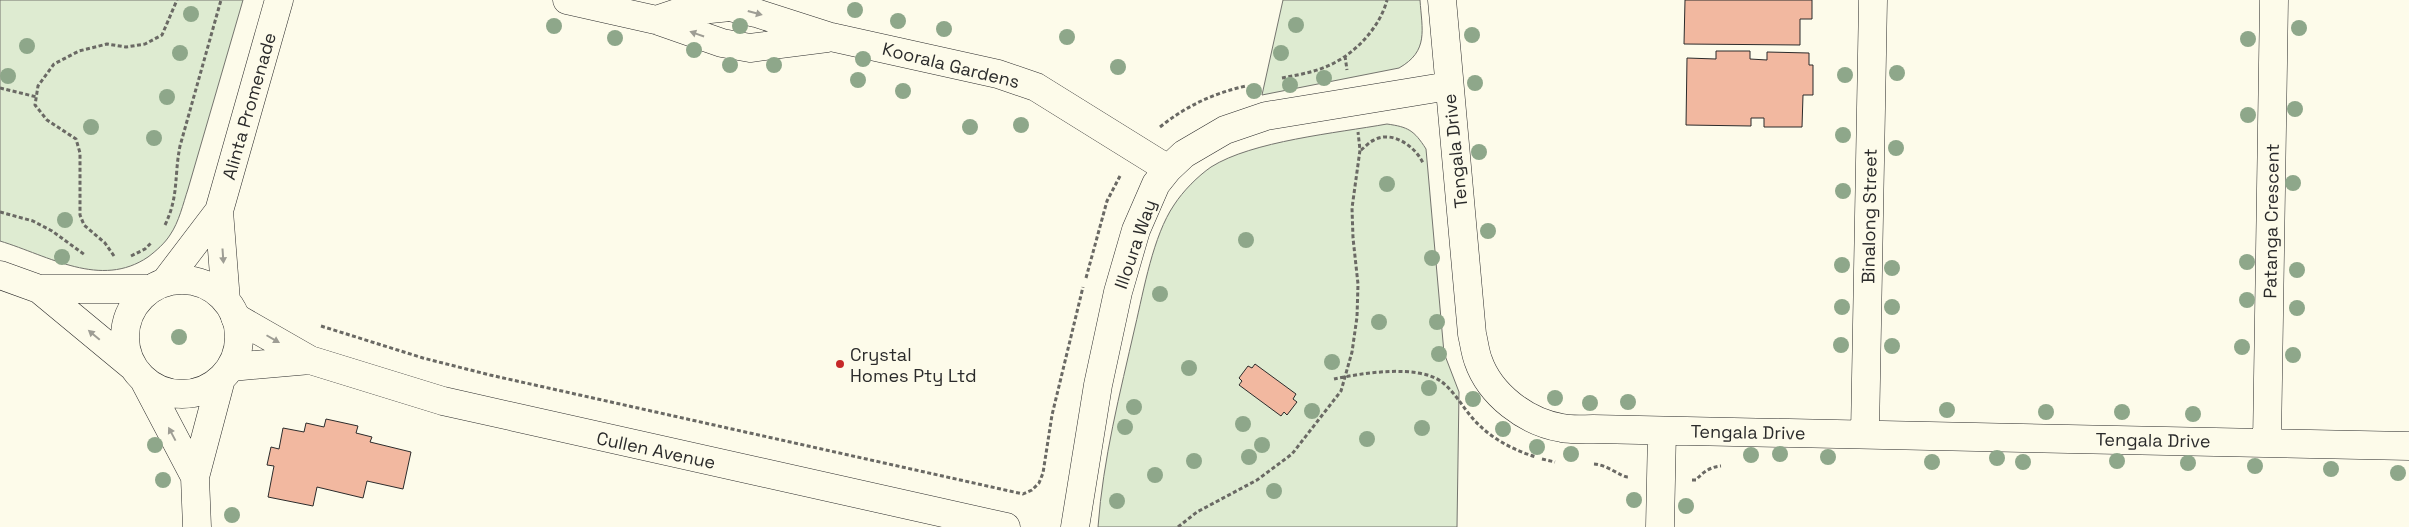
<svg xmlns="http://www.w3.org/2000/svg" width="2409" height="527" font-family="'Space Grotesk',sans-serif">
  <rect width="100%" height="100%" fill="#fdfbea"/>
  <path fill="#deebd1" stroke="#74746e" d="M 0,0 L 243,0 L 188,189 C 183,204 179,222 170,235 C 165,243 156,251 148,257 C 101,289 49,256 0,241 Z
    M 1283,0 L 1420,0 C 1422,30 1429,51 1399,68 L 1262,95 Z
    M 1387,124 C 1408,127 1414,130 1426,149 L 1444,353 L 1459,392 L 1457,527 L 1098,527 C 1103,459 1120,393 1135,327 C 1144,289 1153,236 1174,205 C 1183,191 1198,176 1211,167 C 1252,141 1337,133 1387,124 Z"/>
  <path fill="#f2b8a0" stroke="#2b2b2b" d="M 1685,0 L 1812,0 L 1812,19 L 1800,19 L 1800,45 L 1684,44 Z
    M 1716,51 L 1750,51 L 1750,59 L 1767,60 L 1767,52 L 1809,53 L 1809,65 L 1813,65 L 1813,95 L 1803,95 L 1802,127 L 1764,127 L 1764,118 L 1751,118 L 1751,126 L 1686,125 L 1687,58 L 1716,59 Z
    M 1255,364 L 1296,394 L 1293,399 L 1297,402 L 1287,415 L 1284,412 L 1281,416 L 1239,385 L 1242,381 L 1239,378 L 1248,366 L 1252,368 Z
    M 326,419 L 358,426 L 356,433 L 372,437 L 370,442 L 411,452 L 403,489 L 367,481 L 363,498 L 317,487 L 313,506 L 268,497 L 274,466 L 267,465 L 271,447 L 279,449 L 283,428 L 304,432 L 306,423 L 324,427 Z"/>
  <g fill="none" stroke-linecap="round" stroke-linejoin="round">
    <g stroke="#2b2b2b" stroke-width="29">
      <path id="street" d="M 567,0 L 656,20 L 722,43 L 750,48 L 827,38
        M 1442,0 L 1472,334 C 1474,342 1475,352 1478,360 C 1490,395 1526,422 1562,428 C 1572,430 1583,429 1593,429 L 2409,446
        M 656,20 L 680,12 L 730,7 L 756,13 L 831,37 L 998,74 L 1036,87 L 1168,169
        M 235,317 L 310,360 L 443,401 L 1006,527
        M 231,367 L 310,360
        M 1865,433 L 1873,0
        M 2267,442 L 2274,0
        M 1075,527 L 1098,385 L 1118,292 L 1136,230 L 1156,184 L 1168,169 L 1184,154 L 1225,130 L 1266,116 L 1449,86
        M 1660,527 L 1662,431"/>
    </g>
    <g stroke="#2b2b2b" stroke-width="29">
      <path id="secondary" d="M 0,275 L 39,289 L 150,289
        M125 337a57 57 0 1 1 114 0a57 57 0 1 1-114 0Z
        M 165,282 L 219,211
        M 39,289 L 132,366
        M 226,301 L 219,211 L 279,0
        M 144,380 L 195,477
        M 197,527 L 195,477 L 221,379"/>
    </g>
    <path stroke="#6a6964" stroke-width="3" stroke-dasharray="4 2.5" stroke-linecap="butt" d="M 1345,56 L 1347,70
      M 1282,78 C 1298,75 1315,72 1330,65 C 1356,53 1380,27 1387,0
      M 0,88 L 37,97
      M 1160,127 C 1186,106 1214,93 1246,86
      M 1361,150 C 1365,147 1369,142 1374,140 C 1392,130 1415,146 1423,163
      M 0,212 L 33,221 L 52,231 L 85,255
      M 165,225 C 179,196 174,176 180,146 L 221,0
      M 114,256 L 105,243 L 84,225 L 80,215 L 80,153 L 76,139 L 47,120 L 35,105 L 38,86 L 54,64 L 79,51 L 107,44 L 126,47 L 145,44 L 162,35 L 177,0
      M 131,256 L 145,249 L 152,242
      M 1086,278 L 1107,201 L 1120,176
      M 321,326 L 423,358 L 490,375 L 1023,494 L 1032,490 L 1039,483 L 1043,473 L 1052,415 L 1083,287
      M 1334,379 C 1362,373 1418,364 1442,382 C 1457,394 1465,412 1479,425 C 1494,440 1516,451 1536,457
      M 1542,459 L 1555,462
      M 1594,464 C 1608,465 1621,477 1628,477
      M 1692,480 L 1696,480 C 1703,472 1710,467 1721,466
      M 1178,527 L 1197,512 L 1257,480 L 1292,454 L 1341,391 L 1352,352 L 1357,317 L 1358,284 L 1353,238 L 1352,208 L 1360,150 L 1358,132"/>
    <use href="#street" stroke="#fdfbea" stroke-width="28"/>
    <use href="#secondary" stroke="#fdfbea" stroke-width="28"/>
  </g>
  <g fill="#8ea78a">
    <circle cx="855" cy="10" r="8"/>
    <circle cx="191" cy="14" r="8"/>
    <circle cx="898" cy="21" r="8"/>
    <circle cx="1296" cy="25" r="8"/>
    <circle cx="554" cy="26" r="8"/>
    <circle cx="740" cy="26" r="8"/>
    <circle cx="2299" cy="28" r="8"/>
    <circle cx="944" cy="29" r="8"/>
    <circle cx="1472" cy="35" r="8"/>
    <circle cx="1067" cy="37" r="8"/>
    <circle cx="615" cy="38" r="8"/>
    <circle cx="2248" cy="39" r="8"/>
    <circle cx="27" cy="46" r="8"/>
    <circle cx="694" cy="50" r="8"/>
    <circle cx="180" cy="53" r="8"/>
    <circle cx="1281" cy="53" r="8"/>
    <circle cx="863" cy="59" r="8"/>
    <circle cx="730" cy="65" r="8"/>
    <circle cx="774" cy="65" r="8"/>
    <circle cx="1118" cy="67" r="8"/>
    <circle cx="1897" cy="73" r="8"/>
    <circle cx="1845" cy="75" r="8"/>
    <circle cx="8" cy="76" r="8"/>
    <circle cx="1324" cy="78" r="8"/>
    <circle cx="858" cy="80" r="8"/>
    <circle cx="1475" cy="83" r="8"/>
    <circle cx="1290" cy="85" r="8"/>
    <circle cx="903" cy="91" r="8"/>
    <circle cx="1254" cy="91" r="8"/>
    <circle cx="167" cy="97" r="8"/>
    <circle cx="2295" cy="109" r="8"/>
    <circle cx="2248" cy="115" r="8"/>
    <circle cx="1021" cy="125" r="8"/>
    <circle cx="91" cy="127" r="8"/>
    <circle cx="970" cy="127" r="8"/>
    <circle cx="1843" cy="135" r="8"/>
    <circle cx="154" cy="138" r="8"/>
    <circle cx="1896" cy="148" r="8"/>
    <circle cx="1479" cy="152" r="8"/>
    <circle cx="2293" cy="183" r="8"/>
    <circle cx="1387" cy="184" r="8"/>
    <circle cx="1843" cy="191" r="8"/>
    <circle cx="65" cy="220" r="8"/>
    <circle cx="1488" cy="231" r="8"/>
    <circle cx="1246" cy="240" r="8"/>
    <circle cx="62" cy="257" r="8"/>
    <circle cx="1432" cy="258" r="8"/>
    <circle cx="2247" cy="262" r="8"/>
    <circle cx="1842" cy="265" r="8"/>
    <circle cx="1892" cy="268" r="8"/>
    <circle cx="2297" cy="270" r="8"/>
    <circle cx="1160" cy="294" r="8"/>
    <circle cx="2247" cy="300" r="8"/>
    <circle cx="1842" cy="307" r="8"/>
    <circle cx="1892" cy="307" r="8"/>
    <circle cx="2297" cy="308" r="8"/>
    <circle cx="1379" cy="322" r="8"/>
    <circle cx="1437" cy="322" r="8"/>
    <circle cx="179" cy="337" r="8"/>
    <circle cx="1841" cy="345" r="8"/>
    <circle cx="1892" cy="346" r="8"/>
    <circle cx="2242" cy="347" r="8"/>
    <circle cx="1439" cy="354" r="8"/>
    <circle cx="2293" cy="355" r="8"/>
    <circle cx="1332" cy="362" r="8"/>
    <circle cx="1189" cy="368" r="8"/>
    <circle cx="1429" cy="388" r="8"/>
    <circle cx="1555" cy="398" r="8"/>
    <circle cx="1473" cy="399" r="8"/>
    <circle cx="1628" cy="402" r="8"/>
    <circle cx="1590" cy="403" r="8"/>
    <circle cx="1134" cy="407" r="8"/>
    <circle cx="1947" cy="410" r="8"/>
    <circle cx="1312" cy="411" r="8"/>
    <circle cx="2046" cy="412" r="8"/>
    <circle cx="2122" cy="412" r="8"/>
    <circle cx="2193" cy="414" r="8"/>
    <circle cx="1243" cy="424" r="8"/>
    <circle cx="1125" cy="427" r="8"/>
    <circle cx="1422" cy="428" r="8"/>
    <circle cx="1503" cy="429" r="8"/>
    <circle cx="1367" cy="439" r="8"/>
    <circle cx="155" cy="445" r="8"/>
    <circle cx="1262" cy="445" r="8"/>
    <circle cx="1537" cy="447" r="8"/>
    <circle cx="1571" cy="454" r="8"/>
    <circle cx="1780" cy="454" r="8"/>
    <circle cx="1751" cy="455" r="8"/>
    <circle cx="1249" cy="457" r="8"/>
    <circle cx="1828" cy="457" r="8"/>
    <circle cx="1997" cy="458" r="8"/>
    <circle cx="1194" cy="461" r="8"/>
    <circle cx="2117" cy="461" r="8"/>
    <circle cx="1932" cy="462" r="8"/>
    <circle cx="2023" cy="462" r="8"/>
    <circle cx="2188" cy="463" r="8"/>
    <circle cx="2255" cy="466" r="8"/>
    <circle cx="2331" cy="469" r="8"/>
    <circle cx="2398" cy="473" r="8"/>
    <circle cx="1155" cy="475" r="8"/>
    <circle cx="163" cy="480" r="8"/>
    <circle cx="1274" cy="491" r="8"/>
    <circle cx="1634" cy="500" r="8"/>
    <circle cx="1117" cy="501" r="8"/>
    <circle cx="1686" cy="506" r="8"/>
    <circle cx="232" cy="515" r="8"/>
  </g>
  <defs><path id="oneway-solid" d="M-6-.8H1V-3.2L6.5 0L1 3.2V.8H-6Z" transform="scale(1.25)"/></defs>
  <g fill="#9e9d94">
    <use href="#oneway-solid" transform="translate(755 13) rotate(15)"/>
    <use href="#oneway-solid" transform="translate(697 34) rotate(-161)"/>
    <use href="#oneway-solid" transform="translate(223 256) rotate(86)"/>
    <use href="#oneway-solid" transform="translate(94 335) rotate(-140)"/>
    <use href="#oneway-solid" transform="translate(273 339) rotate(30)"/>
    <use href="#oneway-solid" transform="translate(172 434) rotate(-118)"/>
  </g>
  <circle fill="#c62828" stroke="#fdfbea" stroke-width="2" cx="840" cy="364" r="5"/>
  <g text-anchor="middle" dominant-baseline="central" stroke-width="4" stroke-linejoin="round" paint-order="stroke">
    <g font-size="18" fill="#2b2b2b" stroke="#fdfbea">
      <text transform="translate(951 65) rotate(14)">Koorala Gardens</text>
      <text transform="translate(249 106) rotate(-74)">Alinta Promenade</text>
      <text transform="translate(1455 151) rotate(-96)">Tengala Drive</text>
      <text transform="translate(1869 216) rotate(-89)">Binalong Street</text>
      <text transform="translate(2271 221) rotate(-89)">Patanga Crescent</text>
      <text transform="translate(1135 244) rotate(-71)">Illoura Way</text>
      <text transform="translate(1748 432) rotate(1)">Tengala Drive</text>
      <text transform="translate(2153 440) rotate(1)">Tengala Drive</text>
      <text transform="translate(656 450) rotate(12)">Cullen Avenue</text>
    </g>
    <g font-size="18" fill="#2b2b2b" stroke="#fdfbea" text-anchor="start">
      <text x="850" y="354">Crystal<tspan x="850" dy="21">Homes Pty Ltd</tspan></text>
    </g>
  </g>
</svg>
